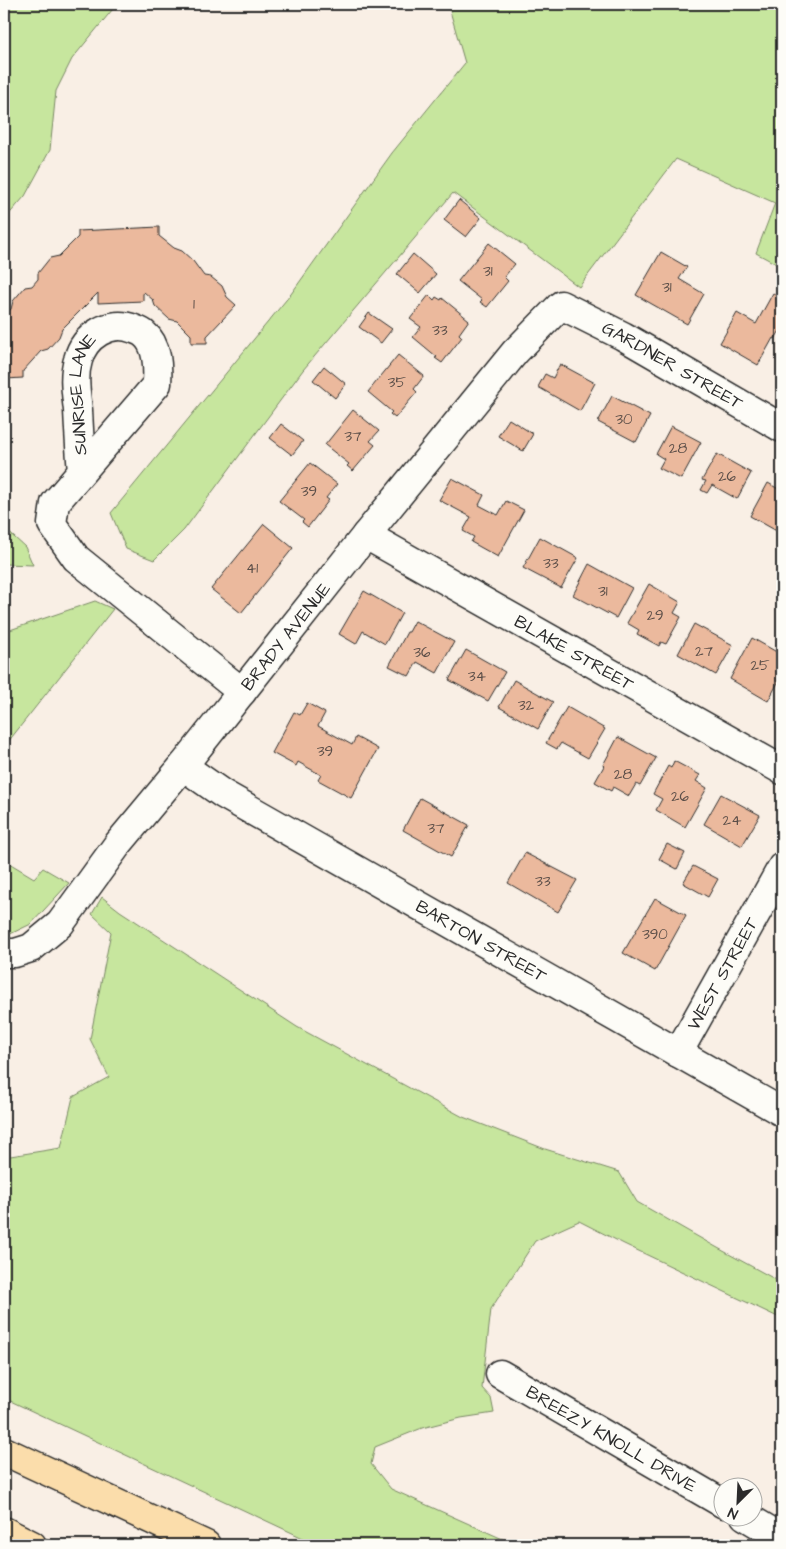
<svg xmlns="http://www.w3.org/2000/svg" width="786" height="1549" font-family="'Architects Daughter',sans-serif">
  <rect width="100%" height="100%" fill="#f9efe5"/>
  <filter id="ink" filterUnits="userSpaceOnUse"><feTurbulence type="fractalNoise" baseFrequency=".02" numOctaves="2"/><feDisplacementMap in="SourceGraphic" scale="10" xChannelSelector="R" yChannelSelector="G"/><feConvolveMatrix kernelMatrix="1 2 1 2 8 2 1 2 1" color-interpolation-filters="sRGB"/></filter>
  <g filter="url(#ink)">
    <path fill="#c7e69e" stroke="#798864" d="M 4,4 L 117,4 L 72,59 L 56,91 L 50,150 L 25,196 L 4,220 Z
      M 448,4 L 782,4 L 782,267 L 756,253 L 775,203 L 676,159 L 579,287 L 453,193 L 303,370 L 184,530 L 154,560 L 126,549 L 111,513 L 291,294 L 392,153 L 465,63 Z
      M 4,528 L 25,547 L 33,565 L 4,564 Z
      M 95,601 L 113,609 L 4,747 L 4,632 Z
      M 4,860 L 34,878 L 43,868 L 69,883 L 31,924 L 4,937 Z
      M 102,897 L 120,911 L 297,1027 L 463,1117 L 545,1149 L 619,1172 L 637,1202 L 716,1247 L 782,1283 L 782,1319 L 624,1244 L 579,1221 L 535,1241 L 491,1309 L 482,1388 L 491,1398 L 494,1413 L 461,1418 L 422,1428 L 375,1447 L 371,1464 L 391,1489 L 516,1545 L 318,1545 L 4,1398 L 4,1157 L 61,1148 L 73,1097 L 109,1077 L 90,1039 L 111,932 L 92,914 Z"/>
    <path fill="#ebb99d" stroke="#2b2b2b" d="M 459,200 L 481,218 L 466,237 L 444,220 Z
      M 159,227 L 159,236 L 174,248 L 182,251 L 193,261 L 204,276 L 211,277 L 222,286 L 227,297 L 236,305 L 207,336 L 207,343 L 191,343 L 191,335 L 177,321 L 169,319 L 155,306 L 153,300 L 144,292 L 143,294 L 143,301 L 98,303 L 98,293 L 62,329 L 59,337 L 48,349 L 41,351 L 23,371 L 23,378 L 6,379 L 4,370 L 4,315 L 11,309 L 13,301 L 25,287 L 32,286 L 38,279 L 38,273 L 50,258 L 59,256 L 78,237 L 78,231 Z
      M 489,243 L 515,264 L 504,277 L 508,281 L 487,307 L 480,302 L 482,300 L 458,281 Z
      M 661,252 L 687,267 L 679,279 L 704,294 L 687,324 L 636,295 Z
      M 413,254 L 436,274 L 420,293 L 397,274 Z
      M 773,293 L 782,298 L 782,327 L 775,339 L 773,338 L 758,365 L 720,343 L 737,313 L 756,324 Z
      M 429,295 L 434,300 L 436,297 L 441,300 L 442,298 L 469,320 L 459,334 L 462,337 L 442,363 L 435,358 L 437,357 L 413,337 L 421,327 L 410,319 Z
      M 369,313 L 392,329 L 381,343 L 359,327 Z
      M 398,355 L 424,376 L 414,389 L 417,392 L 395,418 L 390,414 L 392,412 L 368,392 Z
      M 560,364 L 595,383 L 580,411 L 538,387 L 545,374 L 553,378 Z
      M 324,366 L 346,384 L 335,398 L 313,380 Z
      M 612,396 L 650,416 L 636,442 L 598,422 Z
      M 353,410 L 379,431 L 370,441 L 375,445 L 353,471 L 347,466 L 349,464 L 325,445 Z
      M 509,419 L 533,434 L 523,451 L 498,436 Z
      M 281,424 L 303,441 L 292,455 L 270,438 Z
      M 671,426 L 701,442 L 681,479 L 659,468 L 664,459 L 656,454 Z
      M 717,454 L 751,473 L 737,499 L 712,485 L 707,493 L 701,490 L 706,481 L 702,480 Z
      M 310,463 L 337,484 L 326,498 L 329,500 L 308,527 L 302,522 L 304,520 L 279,501 Z
      M 452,478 L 484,495 L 479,505 L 498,515 L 506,501 L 524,510 L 498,557 L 471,542 L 474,537 L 463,531 L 471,517 L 439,500 Z
      M 768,483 L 782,491 L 782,534 L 750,516 Z
      M 264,524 L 293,548 L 241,613 L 211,589 Z
      M 540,537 L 578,558 L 561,588 L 523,568 Z
      M 589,564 L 632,588 L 616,618 L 573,595 Z
      M 649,584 L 680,602 L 674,613 L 681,617 L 666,644 L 661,642 L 659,646 L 637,634 L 639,630 L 627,623 Z
      M 364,591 L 402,613 L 385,644 L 363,631 L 356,644 L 339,634 Z
      M 415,621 L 454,642 L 437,673 L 417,662 L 409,676 L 389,666 L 407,632 L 409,632 Z
      M 694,624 L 733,645 L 716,675 L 678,654 Z
      M 752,638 L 782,655 L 782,675 L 768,701 L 730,679 Z
      M 466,650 L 505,672 L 488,701 L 449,680 Z
      M 514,680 L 553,702 L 538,729 L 499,707 Z
      M 307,703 L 325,713 L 318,726 L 352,745 L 356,737 L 378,749 L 351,798 L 318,780 L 321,775 L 298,762 L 296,766 L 272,753 L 294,712 L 300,715 Z
      M 567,707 L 605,729 L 588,758 L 561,743 L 557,749 L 546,743 Z
      M 618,737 L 656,758 L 640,786 L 636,784 L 629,796 L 613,787 L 611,791 L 595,782 L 604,766 L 603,765 Z
      M 674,761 L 700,775 L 696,781 L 707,788 L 685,827 L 656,810 L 662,799 L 653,794 L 668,766 L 671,768 Z
      M 721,794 L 760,815 L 742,846 L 704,824 Z
      M 420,798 L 469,825 L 451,857 L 403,830 Z
      M 667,844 L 685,853 L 677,869 L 659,859 Z
      M 525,853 L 577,880 L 558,912 L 508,883 Z
      M 693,866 L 718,879 L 708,897 L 683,883 Z
      M 655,898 L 686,915 L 655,971 L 623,953 Z"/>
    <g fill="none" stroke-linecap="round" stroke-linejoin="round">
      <g stroke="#2b2b2b" stroke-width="31">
        <g id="minor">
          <path id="s1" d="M 82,471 C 80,451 79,430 78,410 C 76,393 73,376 78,360 C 84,336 110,319 134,329 C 137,330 142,332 144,334 C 158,345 158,368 157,384 L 55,503 L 52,524 L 76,558 L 242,692"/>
          <path id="s2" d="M 366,535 L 782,770"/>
          <path id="s3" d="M 183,766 L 223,794 L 782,1112"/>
          <path id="s4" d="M 4,953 L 15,953 L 31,948 L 60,924 L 118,844 L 183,766 L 366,535 L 515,352 L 561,305 L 623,336 L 782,428"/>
          <path id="s5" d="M 678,1053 L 782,867"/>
          <path id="s6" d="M 500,1374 L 724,1504"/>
          <path d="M 745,1516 L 782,1538"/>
        </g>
      </g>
      <g stroke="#2b2b2b" stroke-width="31">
        <path id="highway" d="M 4,1451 L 206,1545
          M 4,1531 L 32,1545"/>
      </g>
      <use href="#minor" stroke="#fdfcf7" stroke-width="28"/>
      <use href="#highway" stroke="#fbddab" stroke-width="28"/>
    </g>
  </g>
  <g text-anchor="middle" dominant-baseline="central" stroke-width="4" stroke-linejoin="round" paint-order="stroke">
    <g font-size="15" fill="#5b4e48">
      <text x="488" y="271">31</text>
      <text x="667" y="287">31</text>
      <text x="194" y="304">1</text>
      <text x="440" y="330">33</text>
      <text x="397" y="382">35</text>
      <text x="624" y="419">30</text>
      <text x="353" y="436">37</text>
      <text x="678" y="448">28</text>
      <text x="727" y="476">26</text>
      <text x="309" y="491">39</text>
      <text x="551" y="563">33</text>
      <text x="252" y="568">41</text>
      <text x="603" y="591">31</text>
      <text x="655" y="615">29</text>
      <text x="704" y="651">27</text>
      <text x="422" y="652">36</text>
      <text x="760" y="665">25</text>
      <text x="477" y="676">34</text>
      <text x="526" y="705">32</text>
      <text x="325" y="751">39</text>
      <text x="623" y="774">28</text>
      <text x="680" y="796">26</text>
      <text x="732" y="820">24</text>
      <text x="436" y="828">37</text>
      <text x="543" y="881">33</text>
      <text x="655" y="934">390</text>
    </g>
    <g font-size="18" fill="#2b2b2b" stroke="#fdfcf7">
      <text stroke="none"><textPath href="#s4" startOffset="989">GARDNER STREET</textPath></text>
      <text stroke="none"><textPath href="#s1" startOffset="78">SUNRISE LANE</textPath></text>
      <text stroke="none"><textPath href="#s4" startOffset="431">BRADY AVENUE</textPath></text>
      <text stroke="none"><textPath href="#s2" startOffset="239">BLAKE STREET</textPath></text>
      <text stroke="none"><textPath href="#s3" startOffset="346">BARTON STREET</textPath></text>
      <text stroke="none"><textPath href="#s5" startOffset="91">WEST STREET</textPath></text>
      <text stroke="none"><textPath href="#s6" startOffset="129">BREEZY KNOLL DRIVE</textPath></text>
    </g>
  </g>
  <rect width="786" height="1549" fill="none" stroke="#fdfcf7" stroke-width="20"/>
  <rect x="10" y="10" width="766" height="1529" fill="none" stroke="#2b2b2b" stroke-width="2" filter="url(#ink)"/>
  <g transform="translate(738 1502) rotate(204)"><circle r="24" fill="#fdfcf7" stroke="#a9a8a5"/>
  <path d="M0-4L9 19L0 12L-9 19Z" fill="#2b2b2b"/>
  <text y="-8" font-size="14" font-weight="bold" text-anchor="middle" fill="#2b2b2b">N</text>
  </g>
</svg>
